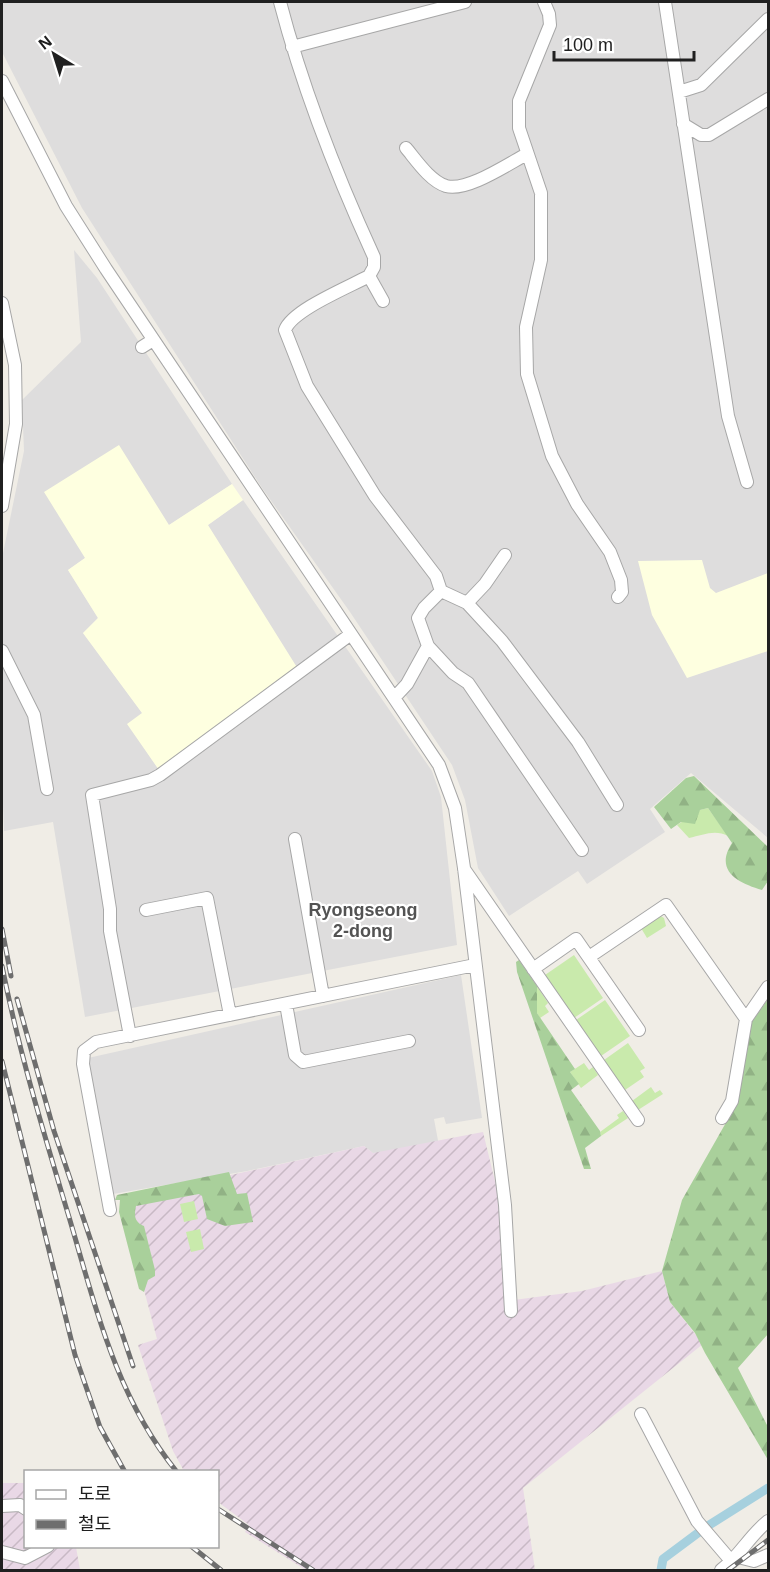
<svg xmlns="http://www.w3.org/2000/svg" width="770" height="1572" font-family="Arial,'Noto Sans KR',sans-serif">
  <defs>
    <pattern id="industrial-furrows" width="10" height="10" patternUnits="userSpaceOnUse" patternTransform="scale(1.5)"><rect width="10" height="10" fill="#e9d8e6"/><path d="M-1 1l2-2M0 10L10 0M9 11l2-2" fill="none" stroke="#c8b9c5"/></pattern>
    <pattern id="forest-firs" width="22" height="20" patternUnits="userSpaceOnUse" patternTransform="scale(1.5)"><rect width="22" height="20" fill="#a9d09b"/><path d="M5 1l3.5 6h-7zM16 11l3.5 6h-7z" fill="#91b285"/></pattern>
  </defs>
  <rect width="100%" height="100%" fill="#f0ede6"/>
  <path fill="#dedddd" d="M 2,2 L 768,2 L 768,838 L 691,773 L 650,809 L 665,832 L 587,884 L 578,871 L 509,916 L 478,868 L 465,800 L 452,765 L 350,612 L 262,488 L 82,208 L 2,52 Z
    M 74,250 L 97,278 L 232,484 L 169,525 L 85,558 L 68,570 L 98,618 L 83,633 L 143,714 L 128,724 L 159,770 L 208,525 L 243,500 L 432,771 L 441,797 L 457,945 L 85,1017 L 53,822 L 4,831 L 2,778 L 2,558 L 24,451 L 22,400 L 81,342 Z
    M 461,975 L 482,1118 L 446,1124 L 444,1117 L 434,1119 L 439,1146 L 379,1158 L 364,1146 L 247,1171 L 113,1194 L 88,1058 Z"/>
  <path fill="url(#industrial-furrows)" d="M 483,1132 L 500,1202 L 507,1301 L 582,1291 L 662,1271 L 670,1302 L 703,1344 L 523,1488 L 535,1570 L 306,1570 L 245,1532 L 249,1525 L 218,1502 L 218,1472 L 184,1471 L 173,1451 L 138,1345 L 157,1339 L 120,1199 L 364,1146 L 373,1153 Z
    M 2,1483 L 25,1483 L 26,1546 L 76,1547 L 80,1570 L 2,1570 Z"/>
  <path fill="#feffe0" d="M 119,445 L 169,525 L 232,484 L 243,500 L 208,525 L 298,669 L 159,770 L 127,724 L 142,713 L 83,633 L 98,618 L 68,570 L 85,558 L 44,492 Z
    M 702,560 L 710,588 L 716,593 L 768,573 L 768,651 L 687,678 L 652,615 L 638,561 Z"/>
  <path fill="#c9eaac" d="M 708,808 L 728,836 C 715,829 703,835 689,838 L 677,825 L 700,810 Z
    M 659,915 L 664,918 L 666,926 L 647,938 L 641,928 Z
    M 574,955 L 603,998 L 574,1018 L 545,975 Z
    M 537,986 L 548,1003 L 545,1006 L 549,1012 L 540,1018 L 537,1013 Z
    M 605,1000 L 630,1036 L 601,1056 L 576,1020 Z
    M 628,1043 L 645,1068 L 640,1071 L 644,1077 L 625,1090 L 604,1060 Z
    M 584,1063 L 589,1070 L 593,1067 L 598,1075 L 581,1088 L 570,1072 Z
    M 651,1087 L 655,1093 L 660,1090 L 663,1094 L 638,1110 L 632,1101 Z
    M 623,1111 L 628,1118 L 601,1136 L 600,1132 L 619,1118 L 617,1115 Z
    M 194,1201 L 198,1219 L 184,1222 L 180,1204 Z
    M 200,1229 L 204,1249 L 191,1252 L 186,1232 Z"/>
  <path fill="url(#forest-firs)" d="M 694,776 L 768,847 L 768,881 L 762,890 C 738,883 714,871 732,843 L 708,808 L 700,810 L 695,824 L 681,822 L 671,829 L 654,807 L 686,778 Z
    M 519,960 L 537,986 L 537,1013 L 575,1069 L 570,1072 L 579,1084 L 571,1090 L 600,1131 L 601,1136 L 585,1148 L 591,1169 L 584,1169 L 517,972 L 516,962 Z
    M 768,999 L 768,1334 L 738,1368 L 768,1427 L 768,1460 L 705,1353 L 695,1333 L 670,1302 L 662,1271 L 682,1200 L 736,1105 L 751,1023 Z
    M 229,1172 L 237,1194 L 247,1193 L 253,1222 L 225,1226 L 207,1219 L 202,1196 L 199,1194 L 136,1206 C 134,1215 134,1222 144,1226 L 155,1270 L 155,1276 L 148,1280 L 144,1292 L 139,1289 L 119,1212 L 120,1200 L 115,1200 L 117,1195 Z"/>
  <g fill="none" stroke-linecap="round" stroke-linejoin="round">
    <path stroke="#a6d0de" stroke-width="9" d="M 661,1570 L 663,1559 L 706,1527 L 768,1488"/>
    <g stroke="#a7a7a7" stroke-width="14">
      <path id="minor" d="M 280,2 C 303,90 336,174 374,257 L 374,267 L 369,276 C 349,287 292,310 285,330 L 307,386 L 375,496 L 436,576 L 441,591 L 424,608 L 418,618 L 428,646 L 407,684 L 394,698
        M 544,2 L 549,14 L 550,25 L 519,101 L 519,128 L 541,193 L 541,260 L 526,327 L 527,374 L 552,456 L 577,504 L 610,552 L 621,580 L 622,592 L 618,597
        M 665,2 L 728,416 L 747,482
        M 292,47 L 465,2
        M 2,81 L 66,206 L 106,269 L 439,765 L 455,808 L 464,868 L 505,1205 L 511,1311
        M 679,92 L 701,85 L 768,19
        M 683,124 L 701,135 L 709,135 L 768,99
        M 406,148 C 416,160 430,181 446,186 C 467,192 508,164 527,154
        M 369,276 L 383,301
        M 2,303 L 15,365 L 16,424 L 2,506
        M 142,347 L 153,340
        M 441,591 L 467,603 L 502,641 L 578,742 L 617,805
        M 467,603 L 485,584 L 505,555
        M 428,646 L 453,673 L 468,683 L 582,850
        M 2,651 L 34,715 L 47,789
        M 295,839 L 323,996
        M 464,869 L 638,1120
        M 146,910 L 207,898 L 230,1015
        M 589,957 L 666,905 L 746,1019 L 732,1101 L 722,1118
        M 533,969 L 576,939 L 639,1030
        M 286,1004 L 295,1055 L 303,1062 L 409,1041
        M 746,1019 L 768,987
        M 130,1036 L 110,931 L 110,909 L 92,795 L 151,780 L 160,775 L 351,634
        M 110,1210 L 83,1064 L 84,1051 L 96,1042 L 475,965
        M 641,1414 L 697,1521 L 732,1562
        M 2,1506 L 20,1505 L 26,1509
        M 2,1552 L 25,1558 L 48,1546
        M 738,1557 L 754,1561 L 768,1555
        M 721,1570 C 740,1556 749,1536 768,1521"/>
    </g>
    <use href="#minor" stroke="#fff" stroke-width="12"/>
    <g stroke="#6e6e6e" stroke-width="5">
      <path id="rail" d="M 2,929 L 11,976
        M 2,966 C 19,1052 44,1134 69,1217 C 96,1308 116,1397 177,1472
        M 17,999 L 54,1131 L 133,1366
        M 2,1061 L 75,1355 L 100,1427 L 125,1472
        M 218,1509 L 313,1570
        M 191,1546 L 221,1570
        M 728,1570 L 768,1540"/>
    </g>
    <use href="#rail" stroke="#fff" stroke-width="3" stroke-dasharray="9" stroke-linecap="butt"/>
  </g>
  <g text-anchor="middle" dominant-baseline="central" stroke-width="4.5" stroke-linejoin="round" paint-order="stroke">
    <g font-size="18" font-weight="bold" fill="#535353" stroke="#fff">
      <text x="363" y="910">Ryongseong<tspan x="363" dy="21">2-dong</tspan></text>
    </g>
  </g>
  <rect width="770" height="1572" fill="none" stroke="#202020" stroke-width="6"/>
  <rect x="24" y="1470" width="195" height="78" fill="#ffffff" stroke="#a6a6a6" stroke-width="1.5"/>
  <rect x="36" y="1490" width="30" height="9" fill="#ffffff" stroke="#a6a6a6" stroke-width="1.5"/>
  <text x="78" y="1500" font-size="18" fill="#202020">도로</text>
  <rect x="36" y="1520" width="30" height="9" fill="#6e6e6e" stroke="#a6a6a6" stroke-width="1.5"/>
  <text x="78" y="1530" font-size="18" fill="#202020">철도</text>
  <g transform="translate(54 54) rotate(322)" stroke="#ffffff" stroke-width="4.5" paint-order="stroke">
  <path d="M0-4.5L10 22L0 15L-10 22Z" fill="#202020"/>
  <text y="-9" font-size="16" font-weight="bold" text-anchor="middle" fill="#202020">N</text>
  </g>
  <path d="M554 51v9h140v-9" fill="none" stroke="#202020" stroke-width="3"/>
  <text x="563" y="51" font-size="18" fill="#202020" stroke="#ffffff" stroke-width="4.5" paint-order="stroke">100 m</text>
</svg>
